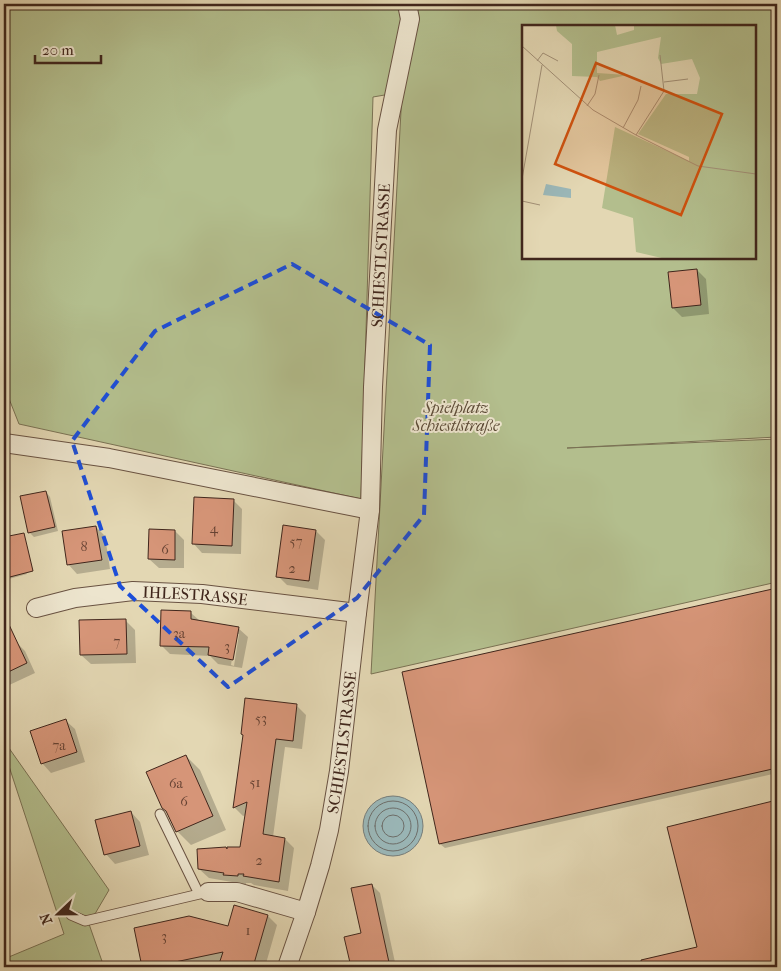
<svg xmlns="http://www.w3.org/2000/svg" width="781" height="971" font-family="'IM FELL French Canon',serif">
  <rect width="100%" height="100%" fill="#e3d7b3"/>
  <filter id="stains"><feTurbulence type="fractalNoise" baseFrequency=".004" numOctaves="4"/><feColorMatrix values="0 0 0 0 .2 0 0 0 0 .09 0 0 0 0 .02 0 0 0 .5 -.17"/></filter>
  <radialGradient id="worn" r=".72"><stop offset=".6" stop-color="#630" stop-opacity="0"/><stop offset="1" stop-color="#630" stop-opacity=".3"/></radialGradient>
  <path fill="#b3be8d" stroke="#7a7254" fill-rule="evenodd" d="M 4,4 L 777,4 L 777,437 L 567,448 L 777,439 L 777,582 L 371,674 L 402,92 L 373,97 L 361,499 L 19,424 L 4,386 ZM 524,26 L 755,26 L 755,258 L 524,258 Z
    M 4,741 L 109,890 L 89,924 L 104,967 L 4,967 L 4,959 L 64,934 L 4,751 Z"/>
  <path fill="#9ab7b8" stroke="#767d7a" d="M363 826a30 30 0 1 1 60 0a30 30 0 1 1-60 0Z"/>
  <path fill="#0003" fill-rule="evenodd" d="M 697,270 L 706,279 L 709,314 L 682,317 L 673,308 Z
    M 46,492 L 50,497 L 58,531 L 34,537 L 29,532 Z
    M 233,500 L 242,509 L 241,554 L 202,553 L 193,543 Z
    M 96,527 L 105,536 L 110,569 L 77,574 L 68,564 Z
    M 175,531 L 184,540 L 184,568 L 159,568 L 149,559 Z
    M 316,531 L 325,540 L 318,590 L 287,585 L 278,576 Z
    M 9,548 L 18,558 L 27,574 L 9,579 L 4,574 L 4,549 Z
    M 777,589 L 777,773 L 445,848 L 440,844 L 404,673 Z
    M 191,613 L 200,621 L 238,628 L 248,637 L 242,668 L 218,664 L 210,656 L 170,654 L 161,645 ZM 236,634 L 239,634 L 234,666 L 231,665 Z
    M 126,621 L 135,630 L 136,663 L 91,664 L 81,655 Z
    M 16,642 L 25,651 L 35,673 L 5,687 L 4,647 Z
    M 296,705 L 306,715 L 302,749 L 285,747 L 273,837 L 285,839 L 294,848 L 288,891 L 254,885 L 251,883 L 246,883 L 246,884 L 234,884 L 232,882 L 209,878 L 199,869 L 228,851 L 241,848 L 246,815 L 243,816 L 234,807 Z
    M 65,720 L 75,729 L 85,762 L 51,773 L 42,763 Z
    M 186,756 L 200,770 L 226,830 L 191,845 L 177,831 Z
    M 777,801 L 777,967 L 615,967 L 698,948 L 669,828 Z
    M 131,812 L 140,822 L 149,855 L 115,864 L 106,854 Z
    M 372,885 L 380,893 L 396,967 L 352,967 L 345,938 L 363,934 Z
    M 268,916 L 277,925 L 265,967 L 219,967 L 220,964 L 203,967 L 144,967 L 135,929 L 229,927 Z"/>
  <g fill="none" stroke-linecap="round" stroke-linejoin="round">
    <path stroke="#6d6e6a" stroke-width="1" d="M368 826a25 25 0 1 1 50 0a25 25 0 1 1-50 0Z
      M375 826a18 18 0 1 1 36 0a18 18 0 1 1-36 0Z
      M382 826a11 11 0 1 1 22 0a11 11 0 1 1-22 0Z"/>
  </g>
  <path fill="#d69578" stroke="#40261c" d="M 697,269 L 701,305 L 672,308 L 668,272 Z
    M 46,491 L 55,527 L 28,533 L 20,496 Z
    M 194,497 L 234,499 L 232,546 L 192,544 Z
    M 283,525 L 316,530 L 309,581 L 276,577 Z
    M 96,526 L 102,560 L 67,565 L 62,531 Z
    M 149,529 L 175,530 L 175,560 L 148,559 Z
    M 24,533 L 33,571 L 6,578 L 4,568 L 4,537 Z
    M 777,588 L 777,768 L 439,844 L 402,672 Z
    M 161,610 L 191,611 L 191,619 L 239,627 L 233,660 L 208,655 L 209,647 L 160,646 Z
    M 4,614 L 27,663 L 4,674 Z
    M 126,619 L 127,654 L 80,655 L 79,620 Z
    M 245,698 L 297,704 L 293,741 L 276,739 L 263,834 L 285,838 L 279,882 L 243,876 L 244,874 L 238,874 L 238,876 L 223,875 L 224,873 L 198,869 L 197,849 L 226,847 L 227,849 L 227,847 L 240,847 L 247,802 L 233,808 L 243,735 L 241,734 Z
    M 66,719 L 77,752 L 41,764 L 30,731 Z
    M 186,755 L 213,816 L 176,832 L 166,811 L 162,808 L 146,772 Z
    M 777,800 L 777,967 L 642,967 L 641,960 L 697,947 L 667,827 Z
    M 131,811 L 140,846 L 104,855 L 95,820 Z
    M 372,884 L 390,967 L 351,967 L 344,937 L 361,933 L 351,888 Z
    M 234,905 L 268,915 L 253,967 L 218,967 L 223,952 L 151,967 L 142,967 L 134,928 L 189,916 L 228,926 Z"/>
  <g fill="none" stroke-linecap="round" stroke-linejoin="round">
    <g stroke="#695242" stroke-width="11">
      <path id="service" d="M 160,814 L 199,894
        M 71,915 L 85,921 L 208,892"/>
    </g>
    <g stroke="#695242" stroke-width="20">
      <g id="minor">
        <path d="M 4,443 L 109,458 L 370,510"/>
        <path id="s1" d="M 36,608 L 75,598 L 133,591 L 202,594 L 357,613"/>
        <path d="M 208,892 L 237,892 L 306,912"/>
        <path id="s2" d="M 287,967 L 306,912 L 320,866 L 329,830 L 339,771 L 357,613 L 370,510 L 373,387 L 387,130 L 410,19 L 407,4"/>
      </g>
    </g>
    <use href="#service" stroke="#ede5ce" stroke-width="9"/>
    <use href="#minor" stroke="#ede5ce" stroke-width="18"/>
  </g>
  <path fill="none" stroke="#1d4ed8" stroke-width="4" stroke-dasharray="10 6" stroke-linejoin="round" d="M 292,264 L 430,345 L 424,515 L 357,598 L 228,687 L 120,586 L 72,441 L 155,331 Z"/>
  <g text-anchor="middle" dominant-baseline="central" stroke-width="4" stroke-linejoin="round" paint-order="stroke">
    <g font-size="14" fill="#664233">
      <text x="214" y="528">4</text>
      <text x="296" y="541">57</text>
      <text x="84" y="546">8</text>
      <text x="165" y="549">6</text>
      <text x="292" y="568">2</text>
      <text x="179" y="633">3a</text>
      <text x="117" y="641">7</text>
      <text x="227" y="646">3</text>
      <text x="261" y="718">53</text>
      <text x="59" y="745">7a</text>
      <text x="255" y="782">51</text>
      <text x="176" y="783">6a</text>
      <text x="184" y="801">6</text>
      <text x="259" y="860">2</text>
      <text x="248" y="930">1</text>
      <text x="164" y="936">3</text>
    </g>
    <g font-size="16" fill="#40261c" stroke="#ede5ce">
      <text stroke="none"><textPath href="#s2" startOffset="721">SCHIESTLSTRASSE</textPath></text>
      <text stroke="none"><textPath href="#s1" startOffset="161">IHLESTRASSE</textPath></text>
      <text stroke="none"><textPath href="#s2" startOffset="232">SCHIESTLSTRASSE</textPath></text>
    </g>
    <g font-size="16" font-style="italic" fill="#5d4c38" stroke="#ede5ce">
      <text x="456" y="407">Spielplatz<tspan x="456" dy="18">Schiestlstraße</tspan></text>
    </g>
  </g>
  <g transform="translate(522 25)">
    <rect width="234" height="234" fill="#e3d7b3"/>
    <path d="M 34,0 L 93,0 L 95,10 L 112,5 L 112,0 L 234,0 L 234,234 L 144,234 L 114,227 L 111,193 L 80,183 L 93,102 L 167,136 L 167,132 L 116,109 L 144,69 L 175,69 L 178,53 L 170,34 L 139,39 L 136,33 L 139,12 L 75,27 L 75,48 L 105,50 L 78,56 L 75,52 L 50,51 L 50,19 L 35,6 Z" fill="#b3be8d"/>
    <path d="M 24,159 L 49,164 L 49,173 L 21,170 Z" fill="#9ab7b8"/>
    <path fill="none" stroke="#a29077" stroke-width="1" d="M 0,21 L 71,85 L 114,110 L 176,141 L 234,149M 15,36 L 21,28 L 36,36M 142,57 L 166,54M 65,81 L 73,69 L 77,50M 101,103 L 116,75 L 119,61M 114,110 L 142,66 L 138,30M 0,154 L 20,40M 0,176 L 18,180"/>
    <path fill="#cf510e" fill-opacity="0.15" stroke="#cf510e" stroke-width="2.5" d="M 74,38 L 200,89 L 159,190 L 33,139 Z"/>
    <rect width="234" height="234" fill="none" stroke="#40261c" stroke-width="2.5"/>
  </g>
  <rect width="781" height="971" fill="none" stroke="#e3d7b3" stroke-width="20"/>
  <rect x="5" y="5" width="771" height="961" fill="none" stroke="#40261c" stroke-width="2.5"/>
  <rect x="10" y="10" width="761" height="951" fill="none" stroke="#40261c"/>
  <g transform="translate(58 914) rotate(248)" stroke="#ede5ce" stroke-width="4" paint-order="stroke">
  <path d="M0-4L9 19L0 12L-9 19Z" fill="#40261c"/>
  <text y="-8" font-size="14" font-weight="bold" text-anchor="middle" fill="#40261c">N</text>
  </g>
  <path d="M35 55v8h66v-8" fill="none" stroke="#40261c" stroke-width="2.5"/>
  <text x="42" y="55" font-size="15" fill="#40261c" stroke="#ede5ce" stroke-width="4" paint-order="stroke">20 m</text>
  <rect width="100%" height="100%" filter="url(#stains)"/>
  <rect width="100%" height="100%" fill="url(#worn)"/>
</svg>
